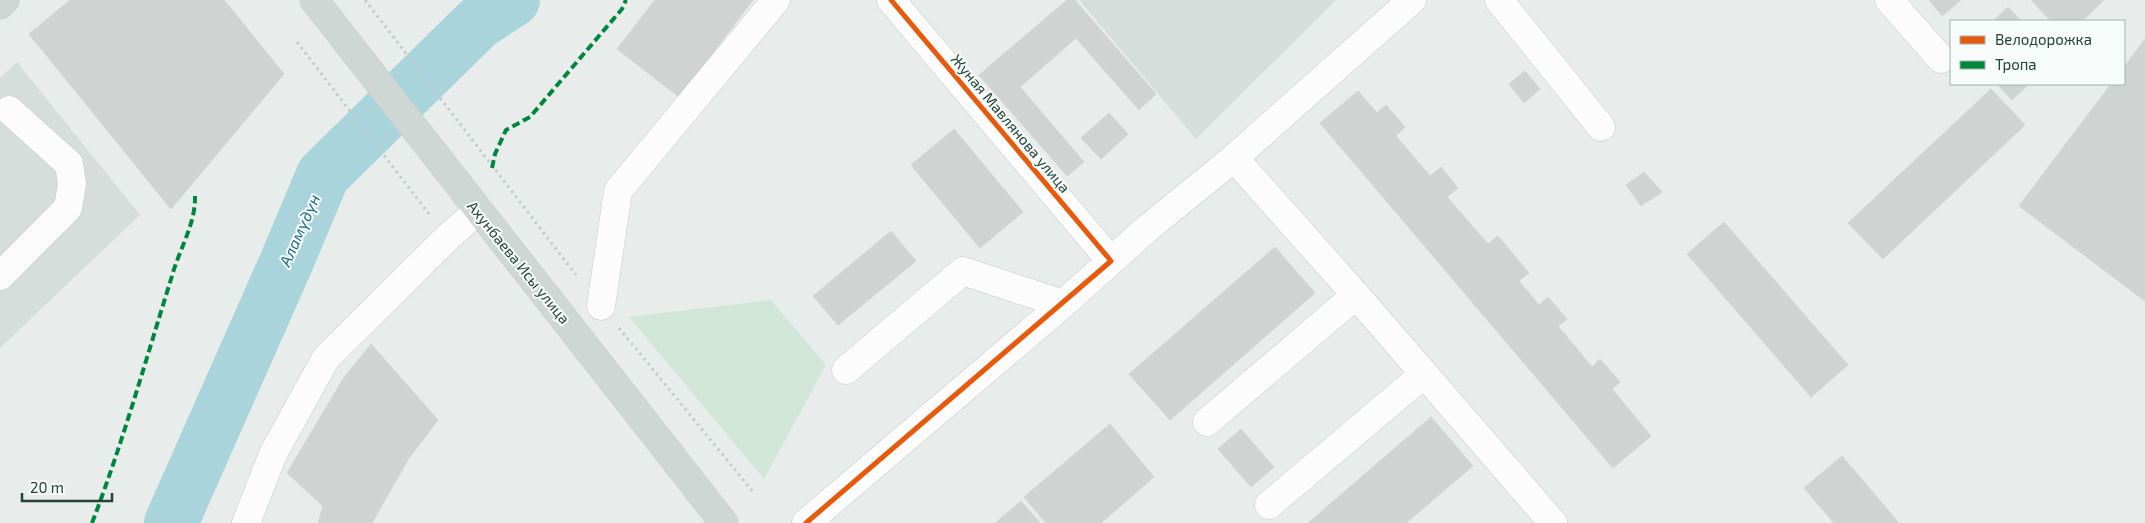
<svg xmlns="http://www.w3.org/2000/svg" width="2145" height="523" font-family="'Exo 2',sans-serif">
  <rect width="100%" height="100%" fill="#e8edeb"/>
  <path fill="#d6dedb" d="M 1079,0 L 1336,0 L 1196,139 Z
    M 17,62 L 140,215 L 0,348 L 0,78 Z"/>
  <path fill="#d1e6d8" d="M 771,300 L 826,365 L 764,479 L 629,317 Z"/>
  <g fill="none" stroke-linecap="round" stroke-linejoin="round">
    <path stroke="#a9d4db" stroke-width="54" d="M 171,523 L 286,263 L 323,175 L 478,23 L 513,0"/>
  </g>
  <path fill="#cfd4d2" stroke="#d1d6d4" d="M 70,0 L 224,0 L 284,74 L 171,209 L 29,34 Z
    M 655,0 L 753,0 L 679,97 L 617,49 Z
    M 1067,0 L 1075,0 L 1156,94 L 1139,110 L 1076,38 L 1020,87 L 1084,162 L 1067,176 L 979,75 Z
    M 1929,0 L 1961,0 L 1942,16 Z
    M 2031,0 L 2104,0 L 2082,21 L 2051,21 Z
    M 2008,7 L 2021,21 L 1993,21 Z
    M 2145,39 L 2145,301 L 2019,206 L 2111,84 L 2124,84 L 2124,67 Z
    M 1525,71 L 1540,89 L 1524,103 L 1509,84 Z
    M 1997,84 L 2029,84 L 2012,100 Z
    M 1991,89 L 2025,125 L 1883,259 L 1848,223 Z
    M 1358,91 L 1377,113 L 1386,105 L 1405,127 L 1396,136 L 1430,176 L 1441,167 L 1458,188 L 1447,197 L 1488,244 L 1498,236 L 1529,273 L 1519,281 L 1539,305 L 1548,297 L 1567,319 L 1558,326 L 1592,367 L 1600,359 L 1620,382 L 1612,389 L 1651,436 L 1613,468 L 1320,123 Z
    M 1109,113 L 1128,134 L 1101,159 L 1081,138 Z
    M 954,129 L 1023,212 L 980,248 L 911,165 Z
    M 1644,172 L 1662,192 L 1641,206 L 1626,185 Z
    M 1724,222 L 1848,365 L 1811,397 L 1687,254 Z
    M 891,231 L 916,261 L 838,325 L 813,296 Z
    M 1275,247 L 1315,293 L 1170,420 L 1129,374 Z
    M 371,344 L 438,420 L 409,458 L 372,523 L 318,523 L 323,506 L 287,473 L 343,379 Z
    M 1431,417 L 1473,466 L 1406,523 L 1308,523 Z
    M 1110,424 L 1154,477 L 1101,523 L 1046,523 L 1024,497 Z
    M 1241,429 L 1274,467 L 1251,487 L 1218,449 Z
    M 1842,456 L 1899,523 L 1834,523 L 1804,488 Z
    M 1021,501 L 1040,523 L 995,523 Z"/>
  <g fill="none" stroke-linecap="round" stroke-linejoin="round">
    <g stroke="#c5cac8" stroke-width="29">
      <path id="minor" d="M 891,0 L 1111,261
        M 1499,0 L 1601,127
        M 1889,0 L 1941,59
        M 1234,158 L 1412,0
        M 0,276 L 68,208 L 72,184 L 69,164 L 9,110
        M 601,306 L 618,191 L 776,0
        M 846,370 L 963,271 L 1063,304
        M 1207,422 L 1356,295
        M 1269,505 L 1424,374
        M 246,523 L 273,454 L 326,358 L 448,237 L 479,210
        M 806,523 L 1063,304 L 1149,227 L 1234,158 L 1356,295 L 1553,523"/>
    </g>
    <g stroke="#c3ccc9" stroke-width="29">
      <path id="major" d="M 314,0 L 724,523
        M 0,5 L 5,0"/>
    </g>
    <path stroke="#c3ccca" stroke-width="3" stroke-dasharray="2.5 4" stroke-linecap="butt" d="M 365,0 L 576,275
      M 297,42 L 429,214
      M 619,328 L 754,493"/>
    <use href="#minor" stroke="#fcfcfc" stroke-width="28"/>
    <use href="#major" stroke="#cfd7d5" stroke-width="28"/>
    <path stroke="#00873e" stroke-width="4" stroke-dasharray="8 4" stroke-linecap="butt" d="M 492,168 L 495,154 L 506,130 L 530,117 L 622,9 L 626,0
      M 92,523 C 123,442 146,359 172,276 C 179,250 196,223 195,196"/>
    <g stroke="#f7fbf9" stroke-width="8">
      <path id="cycleway" d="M 806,523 L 1111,261 L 891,0"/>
    </g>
    <use href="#cycleway" stroke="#e8590c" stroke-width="5"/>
  </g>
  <g text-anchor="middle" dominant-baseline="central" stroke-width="4" stroke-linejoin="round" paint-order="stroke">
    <g font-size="15" fill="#24423a" stroke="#f7fbf9">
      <text transform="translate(1011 123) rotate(50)">Жуная Мавлянова улица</text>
      <text transform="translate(519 262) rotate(51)">Ахунбаева Исы улица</text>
    </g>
    <g font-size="16" font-style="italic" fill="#1c6f80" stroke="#f7fbf9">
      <text transform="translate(299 230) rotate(-66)">Аламүдүн</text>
    </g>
  </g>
  <rect x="1950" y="20" width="175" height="65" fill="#f7fbf9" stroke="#a3b1ad"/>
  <rect x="1960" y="36" width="25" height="8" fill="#e8590c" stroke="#a3b1ad"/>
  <text x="1995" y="45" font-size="15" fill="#24423a">Велодорожка</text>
  <rect x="1960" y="61" width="25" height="8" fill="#00873e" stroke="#a3b1ad"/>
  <text x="1995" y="70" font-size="15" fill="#24423a">Тропа</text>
  <path d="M22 493v8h90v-8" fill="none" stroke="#24423a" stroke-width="2.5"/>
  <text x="30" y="493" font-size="15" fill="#24423a" stroke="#f7fbf9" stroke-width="4" paint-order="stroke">20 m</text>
</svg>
